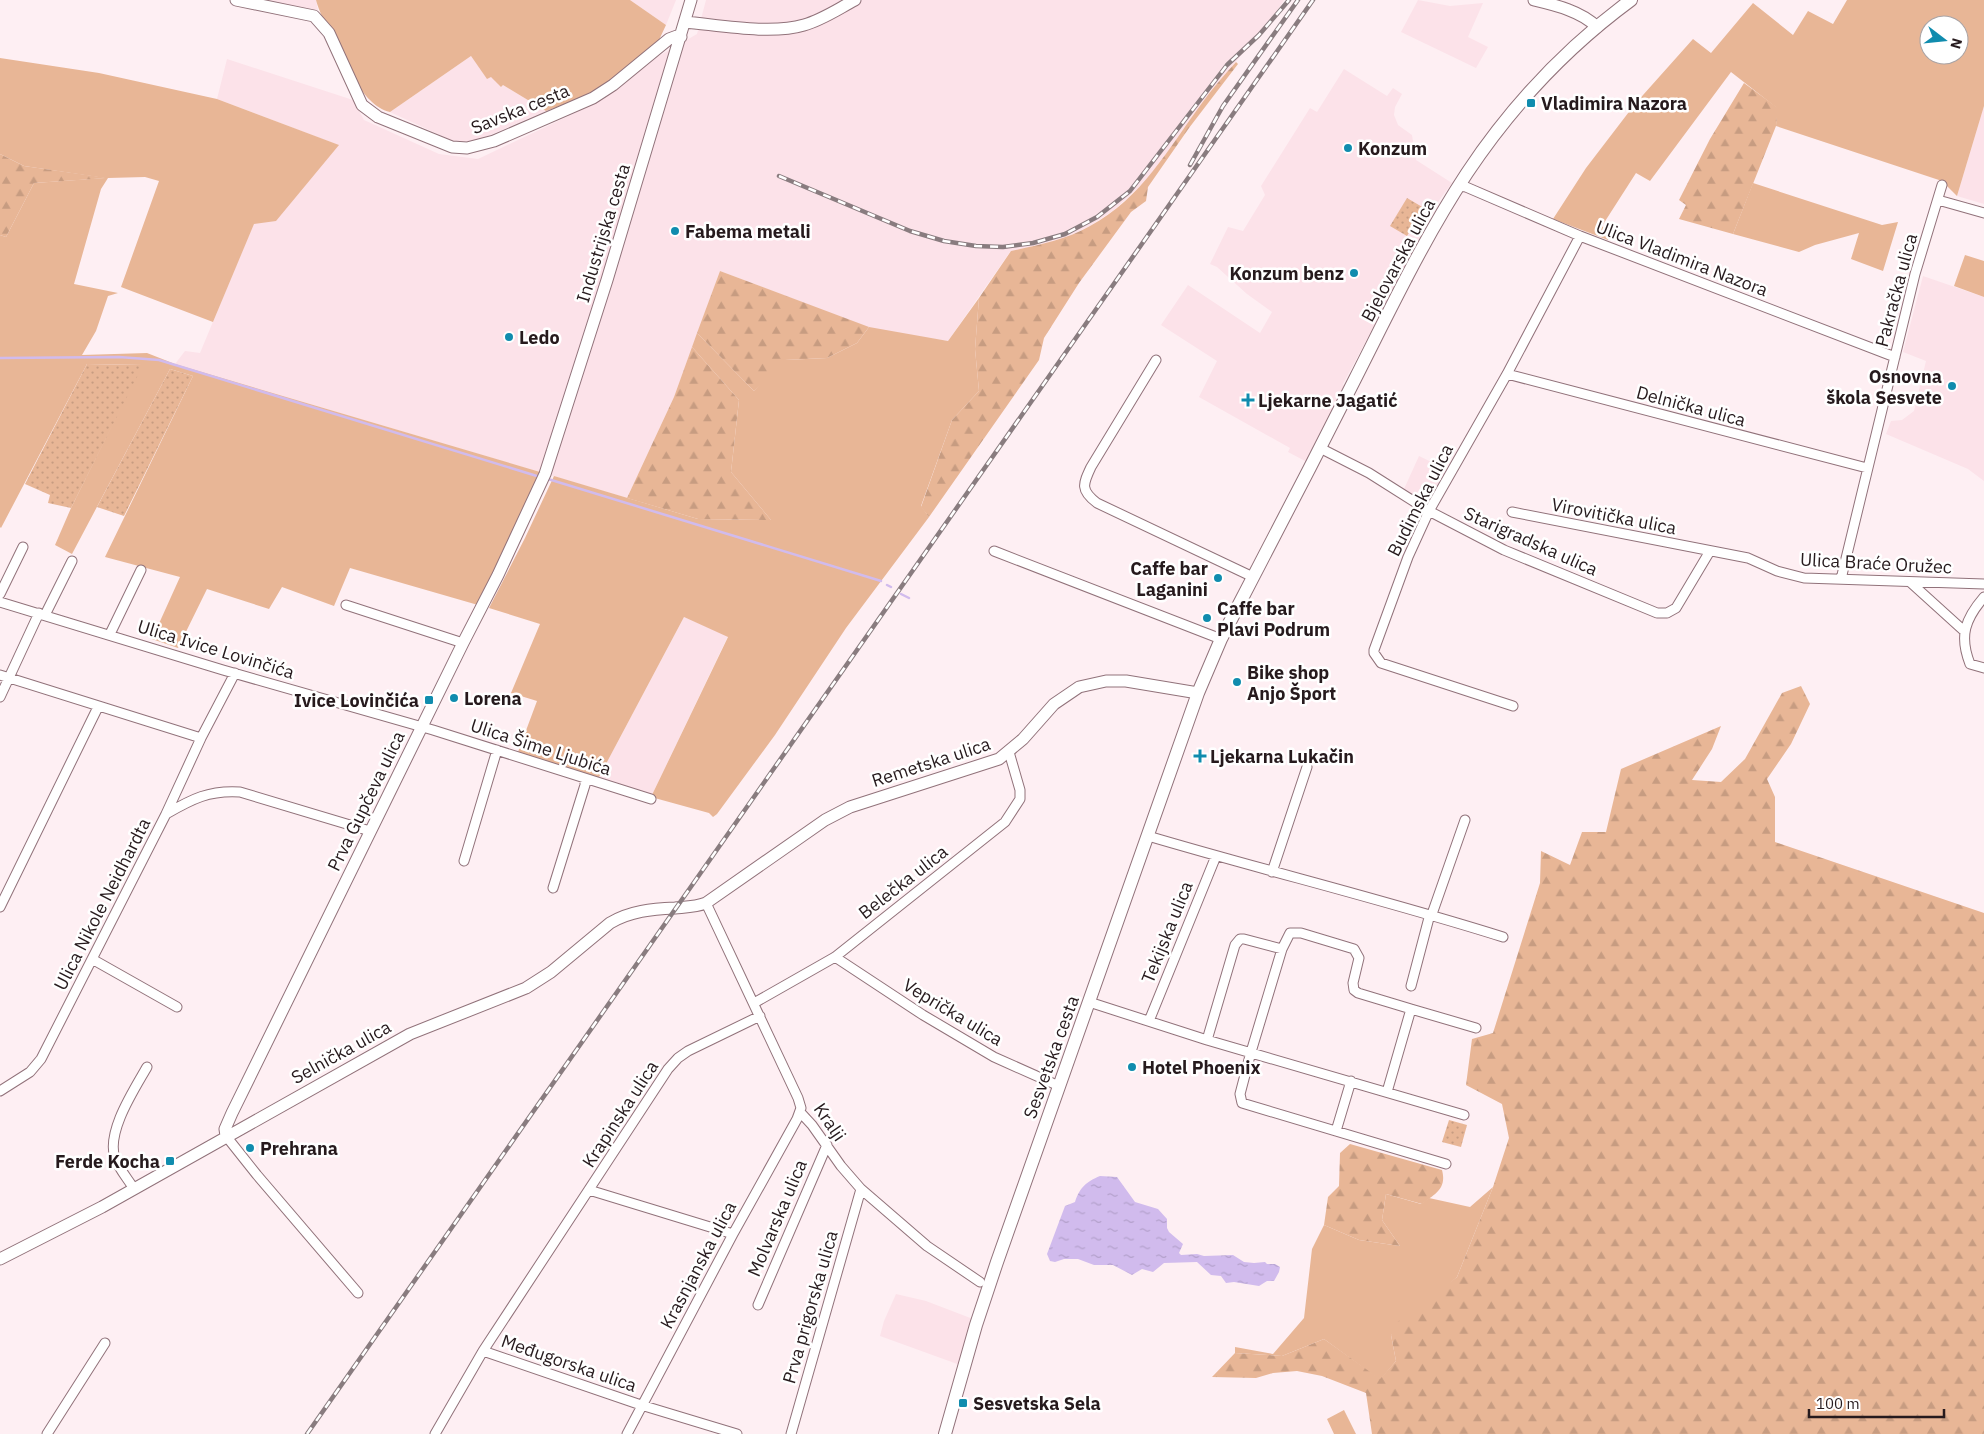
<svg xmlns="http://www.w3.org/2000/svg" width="1984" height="1434" font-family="'IBM Plex Sans',sans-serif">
  <defs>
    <pattern id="forest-firs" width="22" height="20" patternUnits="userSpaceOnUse" patternTransform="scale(1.25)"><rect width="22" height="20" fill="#e8b696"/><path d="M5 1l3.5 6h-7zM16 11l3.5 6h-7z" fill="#c79c81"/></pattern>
    <pattern id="park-dots" width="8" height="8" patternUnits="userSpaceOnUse" patternTransform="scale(1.25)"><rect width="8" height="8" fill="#e8b696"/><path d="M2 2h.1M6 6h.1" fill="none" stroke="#c79c81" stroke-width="1.8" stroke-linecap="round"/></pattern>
    <pattern id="water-ripples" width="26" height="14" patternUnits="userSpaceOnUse" patternTransform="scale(1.25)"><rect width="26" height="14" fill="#d1bbed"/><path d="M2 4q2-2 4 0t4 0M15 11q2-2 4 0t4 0" fill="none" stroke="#b3a0cb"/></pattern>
  </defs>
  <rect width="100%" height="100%" fill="#feeff3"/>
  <path fill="#fce2e9" d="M 262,0 L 316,0 L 318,10 L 261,2 Z
    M 630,0 L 676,0 L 666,25 Z
    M 706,0 L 1284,0 L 1277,11 L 1203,102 L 1149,178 L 1114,210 L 1090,226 L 1063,239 L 1010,252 L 948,341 L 875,330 L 720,271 L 674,397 L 627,498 L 175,364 L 185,351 L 200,353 L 254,223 L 338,145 L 217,99 L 227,59 L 353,100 L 364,120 L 439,154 L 478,159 L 577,112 L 617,89 L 657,57 L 697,34 Z
    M 1418,0 L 1450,6 L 1483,3 L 1468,37 L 1488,47 L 1476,68 L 1401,32 Z
    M 471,56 L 487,78 L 491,76 L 501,87 L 503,85 L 546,111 L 476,141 L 455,142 L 390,112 Z
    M 1344,69 L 1387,96 L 1393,88 L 1402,94 L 1395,107 L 1394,115 L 1398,125 L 1412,135 L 1416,160 L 1452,183 L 1435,206 L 1423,227 L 1415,250 L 1343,384 L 1344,386 L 1307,462 L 1288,452 L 1290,448 L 1199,397 L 1217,361 L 1161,325 L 1188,285 L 1260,333 L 1272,312 L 1247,294 L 1217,267 L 1210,264 L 1228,227 L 1243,231 L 1265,195 L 1261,186 L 1310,108 L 1317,112 Z
    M 1984,106 L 1984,204 L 1957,196 Z
    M 1923,276 L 1984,297 L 1984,481 L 1968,469 L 1886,434 L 1891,421 L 1902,420 L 1914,411 L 1926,361 L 1903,352 Z
    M 1419,456 L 1446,469 L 1428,503 L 1404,489 Z
    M 684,617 L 728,636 L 651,797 L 598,779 Z
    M 896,1294 L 926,1301 L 973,1319 L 960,1365 L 880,1336 L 884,1321 Z"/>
  <path fill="#e8b696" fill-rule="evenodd" d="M 316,0 L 630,0 L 666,25 L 659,40 L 614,78 L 591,94 L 546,111 L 503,85 L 501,87 L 491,77 L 487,79 L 471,56 L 390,112 C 382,110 376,106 370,100 C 355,86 321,20 316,0 Z
    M 1847,0 L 1984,0 L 1984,106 L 1957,196 L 1942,181 L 1776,126 L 1777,108 L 1731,72 L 1650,181 L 1636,173 L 1602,226 L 1610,234 L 1608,240 L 1553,219 L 1586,168 L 1635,104 L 1693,39 L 1711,53 L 1753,3 L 1793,35 L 1808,11 L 1833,24 ZM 1929,25 L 1959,25 L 1959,55 L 1929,55 Z
    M 0,58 L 99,73 L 217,99 L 339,145 L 276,221 L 254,224 L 213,322 L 121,287 L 159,181 L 145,177 L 108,178 L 101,189 L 74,284 L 118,293 L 108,296 L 96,331 L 82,355 L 147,353 L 175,364 L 540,472 L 525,510 L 478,605 L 350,568 L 334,606 L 282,587 L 269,609 L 207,589 L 178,648 L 152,639 L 180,577 L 105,557 L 193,376 L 170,369 L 72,554 L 55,545 L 71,508 L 142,365 L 87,364 L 1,528 L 0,527 L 0,235 L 6,237 L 34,183 L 105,178 L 24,166 L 0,154 Z
    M 1753,183 L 1882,225 L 1898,222 L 1883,271 L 1851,259 L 1859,233 L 1815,245 L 1799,252 L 1733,234 Z
    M 1965,255 L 1984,261 L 1984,297 L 1954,286 Z
    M 979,298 L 975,349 L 979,391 L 952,420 L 921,506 L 929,517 L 846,628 L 775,735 L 717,814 L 713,817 L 709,813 L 651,797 L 728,637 L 684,617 L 598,779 L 518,752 L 537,701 L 511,693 L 540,624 L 489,608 L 525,538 L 554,476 L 698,519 L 771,520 L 731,472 L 739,400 L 692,347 L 697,333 L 754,391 L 784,360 L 827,358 L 857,343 L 869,327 L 948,341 Z
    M 1493,1187 L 1457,1277 L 1391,1335 L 1396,1361 L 1380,1380 L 1324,1339 L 1282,1356 L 1235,1353 L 1235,1347 L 1273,1354 L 1304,1318 L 1312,1249 L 1324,1225 L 1359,1240 L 1400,1246 L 1382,1220 L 1386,1194 L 1421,1204 L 1429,1198 L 1470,1207 Z
    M 1344,1410 L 1356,1434 L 1334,1434 L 1327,1419 Z"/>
  <path fill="url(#forest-firs)" d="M 1236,62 L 1238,64 L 1189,128 L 1148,187 L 1146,201 L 1131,212 L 1079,283 L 1044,338 L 1039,360 L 929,517 L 921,507 L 952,420 L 979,391 L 975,349 L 979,298 L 1011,251 C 1038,245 1066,240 1090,226 C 1142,198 1168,149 1202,103 C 1212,89 1224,75 1236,62 Z
    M 1744,83 L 1778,108 L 1776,126 L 1733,234 L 1679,219 L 1686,205 L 1679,200 L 1710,139 Z
    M 0,154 L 24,166 L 108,178 L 34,183 L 6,237 L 0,235 Z
    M 720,271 L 869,327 L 857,343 L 827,358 L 785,360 L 784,365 L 754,391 L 697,333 Z
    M 692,347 L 739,400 L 731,472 L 771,520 L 698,519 L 627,498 L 674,397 Z
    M 1801,686 L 1810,704 L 1791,744 L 1767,779 L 1775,797 L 1775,842 L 1984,913 L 1984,1434 L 1372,1434 L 1366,1393 L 1322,1376 L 1297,1371 L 1273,1373 L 1256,1378 L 1212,1377 L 1235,1353 L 1282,1356 L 1324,1339 L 1380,1379 L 1396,1361 L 1391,1335 L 1396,1323 L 1457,1277 L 1493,1187 L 1509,1138 L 1502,1104 L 1466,1085 L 1472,1039 L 1493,1033 L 1540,883 L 1541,851 L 1570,865 L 1582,832 L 1606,832 L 1621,769 L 1721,726 L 1712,749 L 1692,780 L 1721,782 L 1745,759 L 1782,693 Z
    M 1350,1144 L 1442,1170 C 1447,1189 1435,1194 1422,1204 L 1386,1194 L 1382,1220 L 1400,1246 L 1359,1240 L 1324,1225 L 1328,1197 L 1339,1186 L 1340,1153 Z"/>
  <path fill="url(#park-dots)" d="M 1407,198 L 1424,208 L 1407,236 L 1390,226 Z
    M 87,364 L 143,365 L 71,508 L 48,503 L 50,495 L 25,484 Z
    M 170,369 L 193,376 L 124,516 L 97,507 Z
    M 1449,1120 L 1467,1125 L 1461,1147 L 1442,1142 Z"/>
  <path fill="url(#water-ripples)" d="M 1100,1176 L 1117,1177 L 1135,1202 L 1158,1209 L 1167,1219 L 1167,1228 L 1169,1232 L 1183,1244 L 1179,1253 L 1181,1255 L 1197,1254 L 1204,1256 L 1233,1255 L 1244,1262 L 1254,1263 L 1265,1262 L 1267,1264 L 1275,1264 L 1280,1267 L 1279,1272 L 1274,1281 L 1267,1281 L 1259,1286 L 1234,1282 L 1226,1283 L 1221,1276 L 1211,1275 L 1197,1262 L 1164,1263 L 1153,1272 L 1142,1269 L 1132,1275 L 1113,1265 L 1094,1265 L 1078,1259 L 1064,1259 L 1055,1262 L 1050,1261 L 1047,1254 L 1065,1206 L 1075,1202 C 1080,1187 1086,1182 1100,1176 Z"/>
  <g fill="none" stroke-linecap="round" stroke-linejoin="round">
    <path stroke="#d1bbed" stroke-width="2.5" d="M 0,358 L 119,357 L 159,360 L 540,477
      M 548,479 L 881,581
      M 887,585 L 891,587
      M 901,594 L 909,598"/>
    <g stroke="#91727a" stroke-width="11">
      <path id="minor" d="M 1459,186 L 1466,187 L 1580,236 L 1895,357
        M 1938,200 L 1984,213
        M 1156,360 L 1091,467 C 1083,484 1080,490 1097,503 L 1253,577
        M 1507,374 L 1867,468
        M 1320,448 L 1369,473 L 1429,511 L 1504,550 L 1657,613 L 1667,613 L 1676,608 L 1710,551
        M 1512,512 L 1748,558 L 1777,571 L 1804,578 L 1984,584
        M 994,551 L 1221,639
        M 1841,579 L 1915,274 L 1942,185
        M 1910,582 L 1963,630
        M 0,594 L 23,547
        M 1984,597 C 1965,619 1959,636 1970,664 L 1984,668
        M 0,602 L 223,670 L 433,730 L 651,799
        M 346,605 L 463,643
        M 45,615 L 72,561
        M 110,634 L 141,570
        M 0,675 L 201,738
        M 0,697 L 39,613
        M 1513,706 L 1381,663 L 1374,653 L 1374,650 L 1408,557 L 1429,511 L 1507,374 L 1580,236
        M 166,814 L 201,738 L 235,673
        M 1148,836 C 1266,871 1386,900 1503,937
        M 464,861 L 497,750
        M 1272,872 L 1307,767
        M 553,888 L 585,785 L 585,779
        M 0,907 L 98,707
        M 1432,914 L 1465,820
        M 835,957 L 923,1015 L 994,1057 L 1059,1086
        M 92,959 L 177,1007
        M 1411,986 L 1430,914
        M 1089,1002 L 1207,1040 L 1464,1115
        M 754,1003 L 835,957 L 1005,822 L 1020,799 L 1020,790 L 1009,752
        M 1411,1009 L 1476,1028
        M 1149,1021 L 1216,856
        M 1207,1040 L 1235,945 L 1240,939 L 1244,939 L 1282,949
        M 0,1091 L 30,1072 L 41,1059 L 166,814 C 192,799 209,790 240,792 L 370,831
        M 1387,1092 L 1411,1009 L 1358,993 L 1354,990 L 1353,983 L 1359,958 L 1354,949 L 1301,933 L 1290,933 L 1282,949 L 1251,1052 L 1240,1094 L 1242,1103 L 1446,1164
        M 800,1112 L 812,1125 L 841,1166 L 861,1189 L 927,1246 L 980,1282
        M 1336,1131 L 1351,1081
        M 226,1136 L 257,1175 L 358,1293
        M 134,1189 C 128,1179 119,1169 115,1158 C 106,1132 134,1090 147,1067
        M 589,1190 L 733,1234
        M 758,1305 L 827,1145
        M 483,1351 L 641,1405 L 737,1434
        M 47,1434 L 105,1343
        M 435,1434 L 483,1351 L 668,1069 L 678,1058 L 688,1051 L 760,1016
        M 627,1434 L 733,1234 L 797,1119 L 801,1108 L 798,1098 L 706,903
        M 791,1434 L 861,1189"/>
    </g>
    <g stroke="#91727a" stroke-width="13">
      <path id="tertiary" d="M 236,0 L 314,16 L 329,33 L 362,105 L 378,117 L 452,147 L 467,148 L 494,141 L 593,98 L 613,85 L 669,39 L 677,36 L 681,37
        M 1534,0 C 1555,5 1581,11 1597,27
        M 685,22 C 719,25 771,35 804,25 C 822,20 838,9 855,0
        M 226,1136 L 225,1129 L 232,1113 L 463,643 L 498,575 L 545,474 L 607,280 L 691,0
        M 0,1259 L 102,1207 L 410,1034 L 526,988 L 551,972 L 610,923 C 630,911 652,909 675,908 C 685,907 696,907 706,903 L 825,820 L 850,807 L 999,759 L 1023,739 L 1054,704 L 1079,687 L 1106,681 L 1126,681 L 1198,693"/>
    </g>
    <g stroke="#91727a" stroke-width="14">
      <path id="secondary" d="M 945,1434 L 976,1325 L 997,1262 L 1198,693 L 1221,639 C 1266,553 1311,466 1355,379 C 1390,310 1424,238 1467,173 C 1511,107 1567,47 1631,0"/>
    </g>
    <use href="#minor" stroke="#fff" stroke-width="9"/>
    <use href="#tertiary" stroke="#fff" stroke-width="11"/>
    <use href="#secondary" stroke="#fff" stroke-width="12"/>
    <g stroke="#897c7f" stroke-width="4.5">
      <path id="rail" d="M 1190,165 L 1223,106 L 1298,0
        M 779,176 L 910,231 L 944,241 L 976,246 L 1003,247 L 1033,243 L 1065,234 L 1097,217 L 1130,191 L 1227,65 L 1259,35 L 1289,0
        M 307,1434 L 1313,0"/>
    </g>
    <use href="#rail" stroke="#fff" stroke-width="2.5" stroke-dasharray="8" stroke-linecap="butt"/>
  </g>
  <g fill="#108cae" stroke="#fff" stroke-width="2">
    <rect x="1526" y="98" width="10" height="10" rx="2.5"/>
    <circle cx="1348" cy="148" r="5"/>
    <circle cx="675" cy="231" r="5"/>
    <circle cx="1354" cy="273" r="5"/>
    <circle cx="509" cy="337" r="5"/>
    <circle cx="1952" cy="386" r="5"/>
    <path d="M1245.5 392.5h5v5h5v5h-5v5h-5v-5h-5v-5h5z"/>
    <circle cx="1218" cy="578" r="5"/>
    <circle cx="1207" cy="618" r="5"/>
    <circle cx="1237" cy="682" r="5"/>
    <circle cx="454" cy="698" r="5"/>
    <rect x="424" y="695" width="10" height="10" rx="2.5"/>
    <path d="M1197.5 748.5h5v5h5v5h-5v5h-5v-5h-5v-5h5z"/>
    <circle cx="1132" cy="1067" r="5"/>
    <circle cx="250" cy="1148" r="5"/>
    <rect x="165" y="1156" width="10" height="10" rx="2.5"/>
    <rect x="958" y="1398" width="10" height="10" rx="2.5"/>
  </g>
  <g text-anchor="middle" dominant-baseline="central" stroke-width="5" stroke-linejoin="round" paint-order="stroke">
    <g font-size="18" font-weight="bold" fill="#261a1d" stroke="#fff" text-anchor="start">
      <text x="1541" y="103">Vladimira Nazora</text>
      <text x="1358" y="148">Konzum</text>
      <text x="685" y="231">Fabema metali</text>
      <text x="1344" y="273" text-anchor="end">Konzum benz</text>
      <text x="519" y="337">Ledo</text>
      <text x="1942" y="376" text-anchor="end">Osnovna<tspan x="1942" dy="21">škola Sesvete</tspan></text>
      <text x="1258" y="400">Ljekarne Jagatić</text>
      <text x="1208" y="568" text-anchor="end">Caffe bar<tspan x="1208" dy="21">Laganini</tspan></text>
      <text x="1217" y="608">Caffe bar<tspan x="1217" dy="21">Plavi Podrum</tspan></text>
      <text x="1247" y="672">Bike shop<tspan x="1247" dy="21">Anjo Šport</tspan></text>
      <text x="464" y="698">Lorena</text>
      <text x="419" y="700" text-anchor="end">Ivice Lovinčića</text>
      <text x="1210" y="756">Ljekarna Lukačin</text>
      <text x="1142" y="1067">Hotel Phoenix</text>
      <text x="260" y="1148">Prehrana</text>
      <text x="160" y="1161" text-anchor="end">Ferde Kocha</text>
      <text x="973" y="1403">Sesvetska Sela</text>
    </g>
    <g font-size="18" fill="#261a1d" stroke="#fff">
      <text transform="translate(520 109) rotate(-22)">Savska cesta</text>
      <text transform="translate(603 233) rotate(-73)">Industrijska cesta</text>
      <text transform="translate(1682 258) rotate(21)">Ulica Vladimira Nazora</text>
      <text transform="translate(1398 260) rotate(-62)">Bjelovarska ulica</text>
      <text transform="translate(1896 290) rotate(-75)">Pakračka ulica</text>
      <text transform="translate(1691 406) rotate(15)">Delnička ulica</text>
      <text transform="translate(1420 500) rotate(-63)">Budimska ulica</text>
      <text transform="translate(1614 516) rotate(11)">Virovitička ulica</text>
      <text transform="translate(1531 541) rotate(24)">Starigradska ulica</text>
      <text transform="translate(1876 563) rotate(3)">Ulica Braće Oružec</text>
      <text transform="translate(216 649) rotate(17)">Ulica Ivice Lovinčića</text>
      <text transform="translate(541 747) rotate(18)">Ulica Šime Ljubića</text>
      <text transform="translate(931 762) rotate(-18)">Remetska ulica</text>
      <text transform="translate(366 801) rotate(-64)">Prva Gupčeva ulica</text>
      <text transform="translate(903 882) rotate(-38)">Belečka ulica</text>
      <text transform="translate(102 904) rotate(-63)">Ulica Nikole Neidhardta</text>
      <text transform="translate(1167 932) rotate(-68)">Tekijska ulica</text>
      <text transform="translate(953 1012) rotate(31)">Veprička ulica</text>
      <text transform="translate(341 1052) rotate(-29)">Selnička ulica</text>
      <text transform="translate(1051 1057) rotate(-70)">Sesvetska cesta</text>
      <text transform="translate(620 1114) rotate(-57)">Krapinska ulica</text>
      <text transform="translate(830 1122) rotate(56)">Kralji</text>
      <text transform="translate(777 1218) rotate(-67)">Molvarska ulica</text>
      <text transform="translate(698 1265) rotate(-62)">Krasnjanska ulica</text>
      <text transform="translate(810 1307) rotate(-74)">Prva prigorska ulica</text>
      <text transform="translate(569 1363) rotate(19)">Međugorska ulica</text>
    </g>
  </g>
  <g transform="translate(1944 40) rotate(106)"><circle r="24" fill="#ffffff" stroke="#a8a3a5"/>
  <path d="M0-4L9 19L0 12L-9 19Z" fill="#108cae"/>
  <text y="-8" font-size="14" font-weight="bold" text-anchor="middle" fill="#261a1d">N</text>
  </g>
  <path d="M1809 1409v8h135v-8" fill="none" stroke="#261a1d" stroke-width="2.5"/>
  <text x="1816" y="1409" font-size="15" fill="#261a1d" stroke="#ffffff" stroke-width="4" paint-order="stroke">100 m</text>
</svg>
